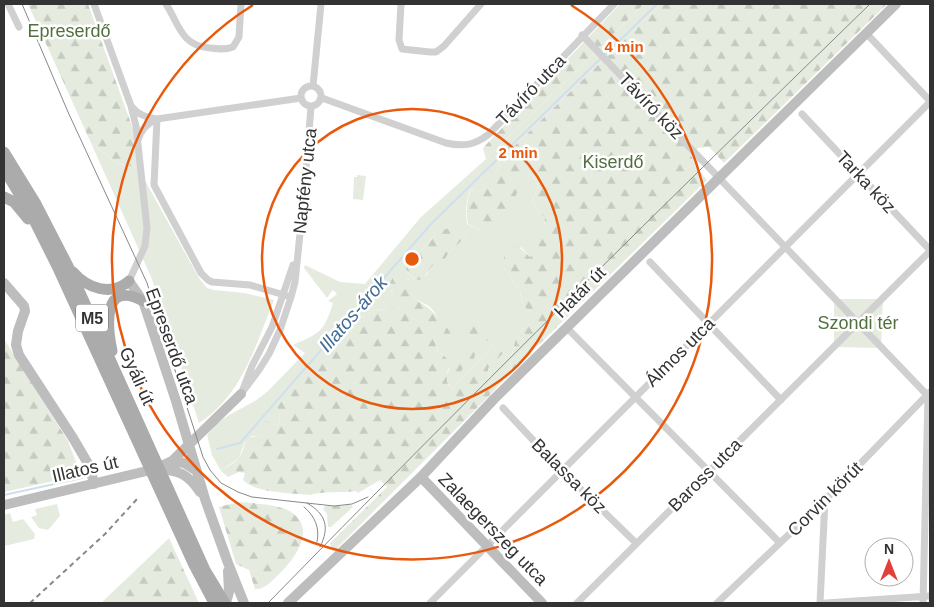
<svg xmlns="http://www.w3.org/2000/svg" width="934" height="607" font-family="Helvetica,sans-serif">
  <defs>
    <pattern id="forest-firs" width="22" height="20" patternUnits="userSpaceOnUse" patternTransform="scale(1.25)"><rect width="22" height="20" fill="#e5ecdf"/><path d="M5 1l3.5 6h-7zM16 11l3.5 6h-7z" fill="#c5cbc0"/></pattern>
  </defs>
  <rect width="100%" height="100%" fill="#fff"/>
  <path fill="#e5ecdf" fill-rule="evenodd" d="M 644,4 L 661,4 L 498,162 L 500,166 L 486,183 L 483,192 L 471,189 C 466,199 465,212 467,224 L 483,232 L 499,220 L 525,178 L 530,174 L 532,174 L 538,186 L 532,203 L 545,218 L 544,226 L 536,235 L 536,252 L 530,257 L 521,247 L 504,268 L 520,291 L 522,303 L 529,312 L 529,324 L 517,334 L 510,361 L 512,371 L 490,395 L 488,368 L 497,341 L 453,388 L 450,387 L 446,378 L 449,369 L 446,357 L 438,352 L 434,340 C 441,331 439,315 430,307 C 426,304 420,302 415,299 L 408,278 L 391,290 L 401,308 L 373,310 L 369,314 L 359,318 L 353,331 L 344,333 L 280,412 L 279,425 L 276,426 L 270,421 L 265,428 L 264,434 L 261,436 L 252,436 L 244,444 L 239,458 L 221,471 L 212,455 L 207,435 L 216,424 L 229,415 L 255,401 L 268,391 L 305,353 L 293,345 C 320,333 324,332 333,303 L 328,301 L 337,294 L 333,290 L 327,298 L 304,268 L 305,265 L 340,282 L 365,284 L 421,217 L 486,159 ZM 449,228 L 465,229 L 467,231 C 464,244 450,247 445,259 L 434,262 L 426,276 L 414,279 L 407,272 L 407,267 L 435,235 Z
    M 91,143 L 116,163 L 138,168 L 199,278 L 207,288 L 214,290 L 245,293 L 274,300 C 256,344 242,396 199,423 L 152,279 Z
    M 357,175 L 366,176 L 363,200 L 353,199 L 354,177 L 357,177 Z
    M 834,299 L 883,299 L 881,348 L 834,347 Z
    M 57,504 L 60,516 L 48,530 L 39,528 L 31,517 L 37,515 L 35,509 Z
    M 10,513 L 13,522 L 23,519 L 35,534 L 34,539 L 4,546 L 4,515 Z"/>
  <path fill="url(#forest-firs)" d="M 28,4 L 88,4 L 133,129 L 138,168 L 116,163 L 91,143 Z
    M 620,4 L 644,4 L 486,159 L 483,148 Z
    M 661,4 L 887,4 L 724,163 L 709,147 L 698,148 L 691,155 L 696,166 L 707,180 L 512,371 L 510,361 L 517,334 L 529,324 L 529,312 L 522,303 L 520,291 L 504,268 L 504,253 L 506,248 C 518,243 522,250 530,257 L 536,252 L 536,231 L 544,226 L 545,218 L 532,203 L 538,186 L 532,174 L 530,174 L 525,178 L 505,216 L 499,220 C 499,231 499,234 487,237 L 483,232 L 468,224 C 465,212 467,200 471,189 L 483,191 C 486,184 486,177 490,171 L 496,171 L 500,166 L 498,162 Z
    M 449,228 L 465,228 L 467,231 C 464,244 450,247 445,259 L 434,263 L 423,279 C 415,282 408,275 406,268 L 435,235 L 440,231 Z
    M 398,273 C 411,276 412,287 415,299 C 431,310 435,310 443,330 L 434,340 L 438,352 C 461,364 439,372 450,387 L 453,388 L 498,340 L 503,353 L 488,368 L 490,395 L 333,552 L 330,543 L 387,487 L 380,480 L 358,493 L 356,491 C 343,493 320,491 311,495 C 293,493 254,493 243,480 L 245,473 L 239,472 L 228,477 L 221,471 C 226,467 233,464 238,459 C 248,447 240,436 261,436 L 264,434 L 264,421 L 270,421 L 276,426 L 279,425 L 280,412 L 277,407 L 331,342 L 344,333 L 353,331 L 359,318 L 369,314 L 373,310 L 400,308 L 389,285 L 394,275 Z
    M 485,322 L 491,324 C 500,340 481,345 468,343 L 466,334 C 471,325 475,323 485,322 Z
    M 449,324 C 463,331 462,339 452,349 L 443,349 C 442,339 443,332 449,324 Z
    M 4,339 L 68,441 L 81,475 L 4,492 Z
    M 469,350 L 475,353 L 474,359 L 464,366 L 459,375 L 455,372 C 453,364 457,359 461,352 Z
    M 238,502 C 252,503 279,504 291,512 C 317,529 295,558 280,573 C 273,580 265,590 255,589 L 249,570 L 236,564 L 219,507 Z
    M 350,504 L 353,507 L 331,527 L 328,527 L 327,514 L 323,509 L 325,506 L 343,506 Z
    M 169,538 L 199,603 L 101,603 L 162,545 Z"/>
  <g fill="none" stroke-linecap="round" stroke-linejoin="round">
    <path stroke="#cfdfee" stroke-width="2" d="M 605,55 L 657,4
      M 217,449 L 240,443 L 431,224 L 601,58
      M 4,495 L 82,478"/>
    <path stroke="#d0d0d0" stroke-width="7" d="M 8,4 L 19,27
      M 94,4 L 131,106 L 136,126 L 147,228 L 145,246 L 129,281
      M 166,4 C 179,24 181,46 210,48 C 218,49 225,50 233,47 L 239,37 L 241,4
      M 401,4 L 399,40 L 402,49 L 430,52 L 436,52 L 444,46 L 481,4
      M 866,33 L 930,101
      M 582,35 L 930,398
      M301 96a10 10 0 1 1 20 0a10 10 0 1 1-20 0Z
      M 313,86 L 321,4
      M 322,98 L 446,143 C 464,147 475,145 489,134 L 614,4
      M 131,106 C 138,115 146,117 157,119 L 301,98
      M 802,114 L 930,250
      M 157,119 L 154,185 L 201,273 L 208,280 L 212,282 L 250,285 L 291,297
      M 138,140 C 141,130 147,123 157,119
      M 650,262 L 781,400
      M 567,328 L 780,543
      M 243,389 L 252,366 L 272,327 L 293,265
      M 241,394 L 259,370 L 269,354 L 280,330 L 291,297 L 295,282 L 303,205 L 311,107
      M 503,408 L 562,471 L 636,543
      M 430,603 L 930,102
      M 577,603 L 930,251
      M 717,603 L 825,500 L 930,392
      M 820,603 L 825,500
      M 826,603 L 930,596
      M 923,603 L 928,395"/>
    <path stroke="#bdbdbd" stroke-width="10" d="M 129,281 L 143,301 L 176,401 L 205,499 L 228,563 L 244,603
      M 4,283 L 24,306 L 25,311 L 18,331 L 16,345 L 19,355 L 73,438 L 90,467 L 94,484
      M 172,461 L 184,463 L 197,471
      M 156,469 C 179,470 188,474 200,492
      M 421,477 L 542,603
      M 4,505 L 155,469 L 172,461 L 241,394
      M 226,603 L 229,592 L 228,571
      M 288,603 L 421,477 L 494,399 L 896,4"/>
    <path stroke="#ababab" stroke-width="11" d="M 4,152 L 36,204 L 68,266 L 205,570 L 225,603
      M 4,169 L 30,212 L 57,266 L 194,565 L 214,603
      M 4,197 L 14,202 L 28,219
      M 73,272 C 87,288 111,297 129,281
      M 112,351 C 107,327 102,279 143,301"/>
    <path stroke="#888" stroke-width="1" d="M 22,4 L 68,112 L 147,283 L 203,457 L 210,470 L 221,483 L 238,492 L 252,497 L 334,506 L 352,504 L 368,497
      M 307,503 C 326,514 330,527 320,547
      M 304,507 C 315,516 320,528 317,542
      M 268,603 C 466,400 667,201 870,4"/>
    <path stroke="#888" stroke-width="2" stroke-dasharray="5 4" stroke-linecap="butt" d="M 30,603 L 105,534 L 138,498"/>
  </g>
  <g fill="none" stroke="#e8590c" stroke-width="2.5">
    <circle cx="412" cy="259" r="150"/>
    <path d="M571 5A300 300 0 1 1 253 5"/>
  </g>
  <g text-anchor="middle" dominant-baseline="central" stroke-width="5" stroke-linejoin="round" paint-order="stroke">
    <rect fill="#fff" stroke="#707070" stroke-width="1" x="76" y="304.5" width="32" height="27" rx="4"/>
    <g font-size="16" font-weight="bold" fill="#333">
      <text x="92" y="318">M5</text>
    </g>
    <g font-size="18" fill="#516f3f" stroke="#fff">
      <text x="69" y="31">Epreserdő</text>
      <text x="613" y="162">Kiserdő</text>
      <text x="858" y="323">Szondi tér</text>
    </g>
    <g font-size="18" fill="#333" stroke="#fff">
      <text transform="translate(531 90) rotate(-46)">Távíró utca</text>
      <text transform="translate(651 106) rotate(46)">Távíró köz</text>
      <text transform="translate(305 181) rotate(-84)">Napfény utca</text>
      <text transform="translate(866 182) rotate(47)">Tarka köz</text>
      <text transform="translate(580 292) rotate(-45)">Határ út</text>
      <text transform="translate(172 346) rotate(70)">Epreserdő utca</text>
      <text transform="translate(680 352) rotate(-45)">Álmos utca</text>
      <text transform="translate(137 376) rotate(66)">Gyáli út</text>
      <text transform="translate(85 469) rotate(-13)">Illatos út</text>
      <text transform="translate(705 475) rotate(-45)">Baross utca</text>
      <text transform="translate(569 476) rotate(45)">Balassa köz</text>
      <text transform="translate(825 499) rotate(-45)">Corvin körút</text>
      <text transform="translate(493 529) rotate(46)">Zalaegerszeg utca</text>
    </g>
    <g font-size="19" font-style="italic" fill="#406c96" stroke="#fff">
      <text transform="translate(353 314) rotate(-49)">Illatos-árok</text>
    </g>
  </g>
  <circle cx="412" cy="259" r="8" fill="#e8590c" stroke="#fff" stroke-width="2.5"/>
  <g font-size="15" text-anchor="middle" font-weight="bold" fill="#e8590c" stroke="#fff" stroke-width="5" stroke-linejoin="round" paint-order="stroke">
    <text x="624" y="52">4 min</text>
    <text x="518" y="158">2 min</text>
  </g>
  <rect width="934" height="607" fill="none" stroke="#333333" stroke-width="10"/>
  <g transform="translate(889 562)"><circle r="24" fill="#ffffff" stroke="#adadad"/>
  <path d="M0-4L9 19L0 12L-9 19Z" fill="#e43e3b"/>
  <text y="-8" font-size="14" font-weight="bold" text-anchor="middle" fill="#333333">N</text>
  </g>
</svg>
